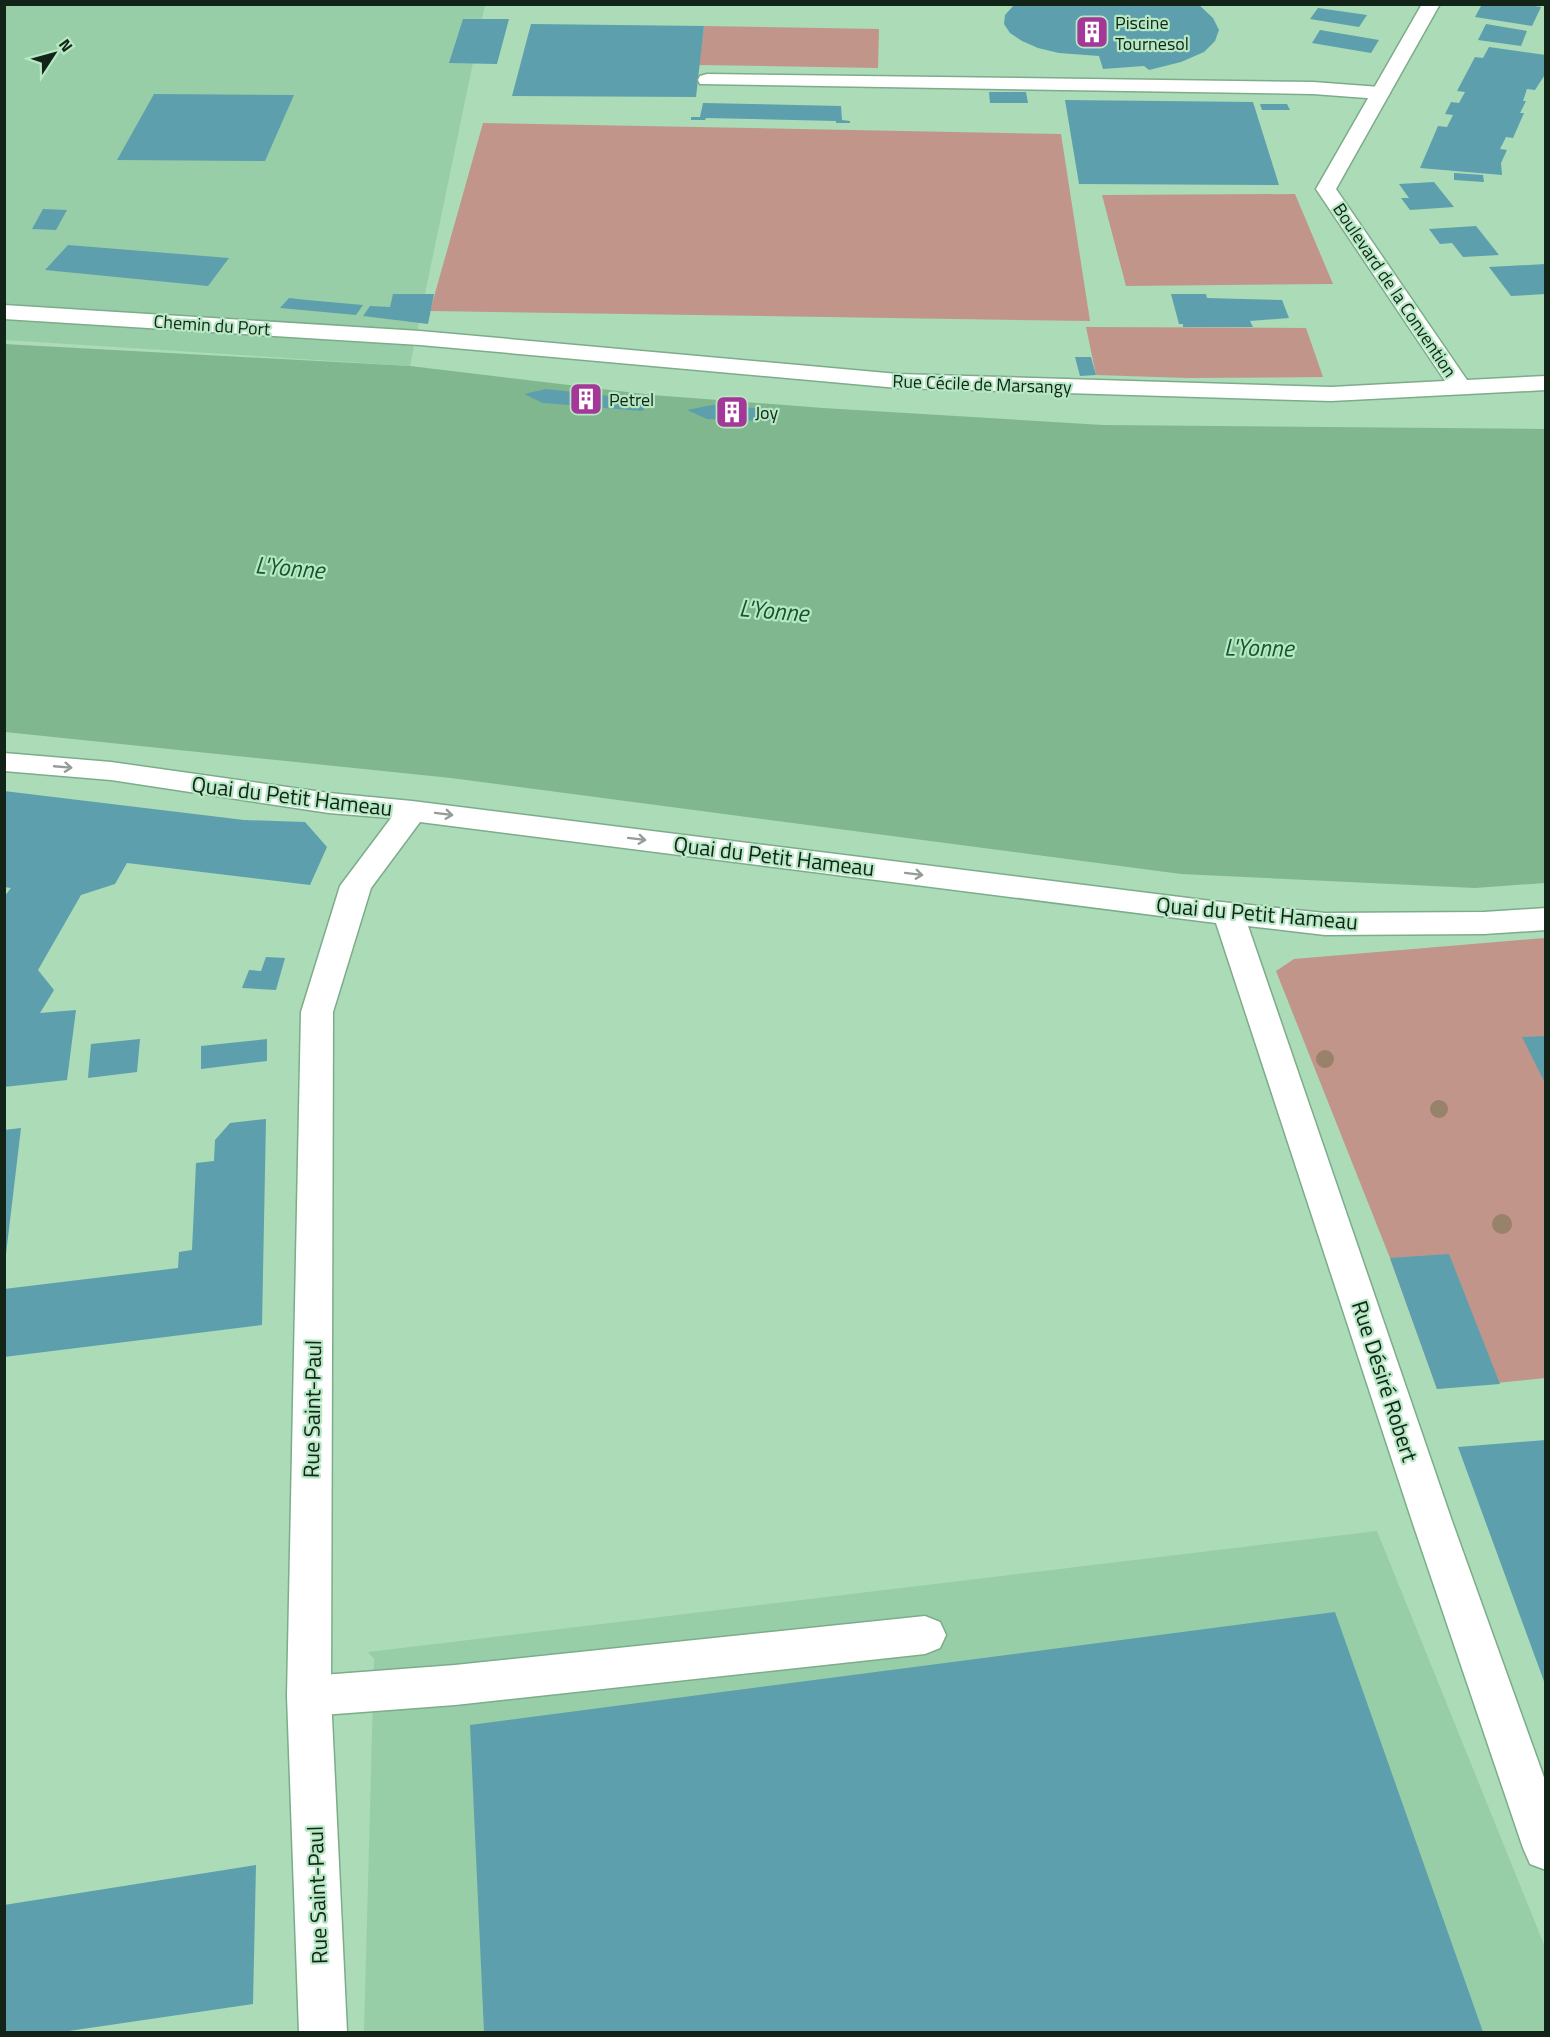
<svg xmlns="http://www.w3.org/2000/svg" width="1550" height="2037" font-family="'Titillium Web',sans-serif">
  <rect width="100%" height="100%" fill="#abdbb7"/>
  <path fill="#98cea7" d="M 4,5 L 485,5 L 410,366 L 5,340 Z
    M 1377,1531 L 1545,1947 L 1545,2032 L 364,2032 L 374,1659 L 368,1652 Z"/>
  <path fill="#c2958b" d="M 704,26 L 879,29 L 878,68 L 699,65 Z
    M 483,123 L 1061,134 L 1090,321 L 430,311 Z
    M 1295,194 L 1333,284 L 1126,286 L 1102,195 Z
    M 1086,327 L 1306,328 L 1323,377 L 1187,378 L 1096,375 Z
    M 1545,938 L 1545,1378 L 1437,1389 L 1390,1258 L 1276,971 L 1294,959 Z"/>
  <path fill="#80b78f" d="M 4,344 L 410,366 L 652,395 L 823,408 L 1103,425 L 1545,429 L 1545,883 L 1475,888 L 1181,874 L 451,778 L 5,732 Z"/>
  <path fill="#5d9fad" d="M 1015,4 L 1198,4 L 1213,18 L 1219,30 L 1215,41 L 1204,52 L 1181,62 L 1149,70 L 1144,66 L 1103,69 L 1099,56 L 1059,53 L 1038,48 L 1022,41 L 1010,33 L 1004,24 L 1005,15 Z
    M 1482,4 L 1522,4 L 1541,7 L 1532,26 L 1475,17 Z
    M 1318,8 L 1367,15 L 1359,27 L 1310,19 Z
    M 463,19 L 509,19 L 497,64 L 449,63 Z
    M 531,24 L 704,26 L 696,97 L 512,96 Z
    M 1486,24 L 1527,31 L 1521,46 L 1478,40 Z
    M 1320,30 L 1379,40 L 1371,53 L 1312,43 Z
    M 1489,47 L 1546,55 L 1546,73 L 1535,90 L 1527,89 L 1523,101 L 1526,101 L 1520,113 L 1524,113 L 1513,138 L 1506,137 L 1500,149 L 1507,150 L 1501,163 L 1502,175 L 1420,168 L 1438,126 L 1447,127 L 1453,115 L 1445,114 L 1451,102 L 1459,103 L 1465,92 L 1457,91 L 1475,57 L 1483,58 Z
    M 989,92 L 1026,92 L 1028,103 L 990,103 Z
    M 154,94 L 294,95 L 265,161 L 117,160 Z
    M 1065,100 L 1253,102 L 1279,185 L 1079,184 Z
    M 703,103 L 841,106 L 842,120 L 850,121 L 850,123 L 836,123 L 836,121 L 706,118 L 705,120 L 691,120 L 691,117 L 700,117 Z
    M 1260,104 L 1287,104 L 1290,110 L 1262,110 Z
    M 1454,173 L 1483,175 L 1484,182 L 1454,180 Z
    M 1434,182 L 1454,207 L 1410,210 L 1401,198 L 1409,198 L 1399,184 Z
    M 43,209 L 67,210 L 56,230 L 32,229 Z
    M 1476,226 L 1499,255 L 1463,257 L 1452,243 L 1440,244 L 1429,229 Z
    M 68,245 L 229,258 L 208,286 L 45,270 Z
    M 1546,264 L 1546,294 L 1511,296 L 1489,267 Z
    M 393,294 L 434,294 L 428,324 L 363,316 L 370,306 L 390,307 Z
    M 1171,294 L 1206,294 L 1207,298 L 1282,300 L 1289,318 L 1250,321 L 1253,327 L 1183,327 L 1183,324 L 1179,324 Z
    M 289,298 L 307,300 L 363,305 L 356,315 L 280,308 Z
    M 1075,357 L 1091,357 L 1096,375 L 1080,376 Z
    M 546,389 L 618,397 L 646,400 L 643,411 L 543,403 L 524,394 Z
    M 712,405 L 766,409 L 777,414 L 777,418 L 767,421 L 707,419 L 687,410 Z
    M 4,791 L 244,820 L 305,822 L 327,847 L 310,885 L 127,863 L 115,884 L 81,895 L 38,970 L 54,990 L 40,1013 L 76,1010 L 67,1080 L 4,1087 L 4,897 L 11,888 L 4,887 Z
    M 266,957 L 285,958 L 276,990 L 242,988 L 249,970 L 261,971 Z
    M 1546,1036 L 1546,1085 L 1522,1037 Z
    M 140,1039 L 137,1072 L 88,1078 L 91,1044 Z
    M 267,1039 L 267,1061 L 201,1069 L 201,1046 Z
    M 266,1119 L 262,1325 L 4,1357 L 4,1289 L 178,1268 L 179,1252 L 192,1250 L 196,1163 L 214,1161 L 215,1140 L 230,1123 Z
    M 21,1128 L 6,1254 L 4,1253 L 4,1130 Z
    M 1449,1254 L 1500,1384 L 1437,1389 L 1390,1258 Z
    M 1546,1440 L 1546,1684 L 1545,1684 L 1458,1447 Z
    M 1335,1612 L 1483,2032 L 484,2032 L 470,1725 Z
    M 256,1865 L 253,2004 L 62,2032 L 4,2032 L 4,1905 Z"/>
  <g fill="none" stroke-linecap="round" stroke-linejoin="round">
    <g stroke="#7dac8a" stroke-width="3">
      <path id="service" d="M 707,74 L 1313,82 L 1380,87 L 1387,89 L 1390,93 L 1387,97 L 1380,99 L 1313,94 L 700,84 L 698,80 L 700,76 Z
        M 925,1616 L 940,1622 L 946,1635 L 940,1648 L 925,1654 L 455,1705 L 309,1716 L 294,1710 L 287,1696 L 294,1682 L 309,1676 L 455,1665 Z"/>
    </g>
    <g stroke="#7dac8a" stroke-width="3">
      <path id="minor" d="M 1422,4 L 1440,4 L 1336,189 L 1467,380 L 1546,376 L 1546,390 L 1331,401 L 898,388 L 420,345 L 4,319 L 4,305 L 420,331 L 898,374 L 1331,387 L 1445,381 L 1316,189 Z
        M 4,753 L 111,762 L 329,793 L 412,801 L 1212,901 L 1325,913 L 1484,912 L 1546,908 L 1546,930 L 1484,934 L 1325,935 L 1248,926 L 1452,1521 L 1546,1783 L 1546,1870 L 1530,1864 L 1523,1848 L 1412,1521 L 1216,923 L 420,822 L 371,888 L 333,1012 L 331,1696 L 347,2032 L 299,2032 L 287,1696 L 301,1012 L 340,886 L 391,818 L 329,813 L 111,780 L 4,771 Z"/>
    </g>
    <use href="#service" fill="#fff" fill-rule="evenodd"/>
    <use href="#minor" fill="#fff" fill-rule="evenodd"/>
  </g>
  <g fill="#988269">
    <circle cx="1325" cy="1059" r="9"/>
    <circle cx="1439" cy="1109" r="9"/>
    <circle cx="1502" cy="1224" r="10"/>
  </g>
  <defs><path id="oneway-shaft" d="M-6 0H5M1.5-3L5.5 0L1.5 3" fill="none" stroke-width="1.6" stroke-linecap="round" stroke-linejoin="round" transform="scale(1.5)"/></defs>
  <g stroke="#949c97">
    <use href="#oneway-shaft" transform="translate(63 767) rotate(5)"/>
    <use href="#oneway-shaft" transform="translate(444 814) rotate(7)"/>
    <use href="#oneway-shaft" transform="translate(637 839) rotate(7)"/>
    <use href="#oneway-shaft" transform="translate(914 874) rotate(7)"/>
  </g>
  <defs>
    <g id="building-square" transform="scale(1.725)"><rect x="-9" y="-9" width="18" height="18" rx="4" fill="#a43898" stroke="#b7e8c4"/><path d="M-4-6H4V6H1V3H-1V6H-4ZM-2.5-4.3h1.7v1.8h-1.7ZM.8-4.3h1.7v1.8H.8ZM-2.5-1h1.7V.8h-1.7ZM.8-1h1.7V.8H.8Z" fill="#fff"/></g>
  </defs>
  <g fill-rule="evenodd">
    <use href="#building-square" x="1092" y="32"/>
    <use href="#building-square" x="586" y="399"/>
    <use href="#building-square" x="732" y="412"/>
  </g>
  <g text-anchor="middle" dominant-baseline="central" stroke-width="4.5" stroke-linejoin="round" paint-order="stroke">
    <g font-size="18" fill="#112417" stroke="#b7e8c4" text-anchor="start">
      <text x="1115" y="22">Piscine<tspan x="1115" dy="21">Tournesol</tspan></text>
      <text x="609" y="399">Petrel</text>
      <text x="755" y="412">Joy</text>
    </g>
    <g font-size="18" fill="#112417" stroke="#b7e8c4">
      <text transform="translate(1395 290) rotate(56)">Boulevard de la Convention</text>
      <text transform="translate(212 325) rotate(4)">Chemin du Port</text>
      <text transform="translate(982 384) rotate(2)">Rue Cécile de Marsangy</text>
    </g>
    <g font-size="22" fill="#112417" stroke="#b7e8c4">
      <text transform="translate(292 796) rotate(7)">Quai du Petit Hameau</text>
      <text transform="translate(774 856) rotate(7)">Quai du Petit Hameau</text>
      <text transform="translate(1257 913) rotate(5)">Quai du Petit Hameau</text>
      <text transform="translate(1385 1381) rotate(72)">Rue Désiré Robert</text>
      <text transform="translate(312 1409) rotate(-89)">Rue Saint-Paul</text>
      <text transform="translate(317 1895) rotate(-92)">Rue Saint-Paul</text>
    </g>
    <g font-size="24" font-style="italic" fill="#16552f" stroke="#b7e8c4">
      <text transform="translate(290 567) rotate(5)">L'Yonne</text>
      <text transform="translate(774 610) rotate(5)">L'Yonne</text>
      <text transform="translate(1259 647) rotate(1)">L'Yonne</text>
    </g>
  </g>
  <rect width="1550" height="2037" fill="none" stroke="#112417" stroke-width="12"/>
  <g transform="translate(54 54) rotate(54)" stroke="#b7e8c4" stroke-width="4.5" paint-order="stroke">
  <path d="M0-4.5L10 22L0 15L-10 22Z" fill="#112417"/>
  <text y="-9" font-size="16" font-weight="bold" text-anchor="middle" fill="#112417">N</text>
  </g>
</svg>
